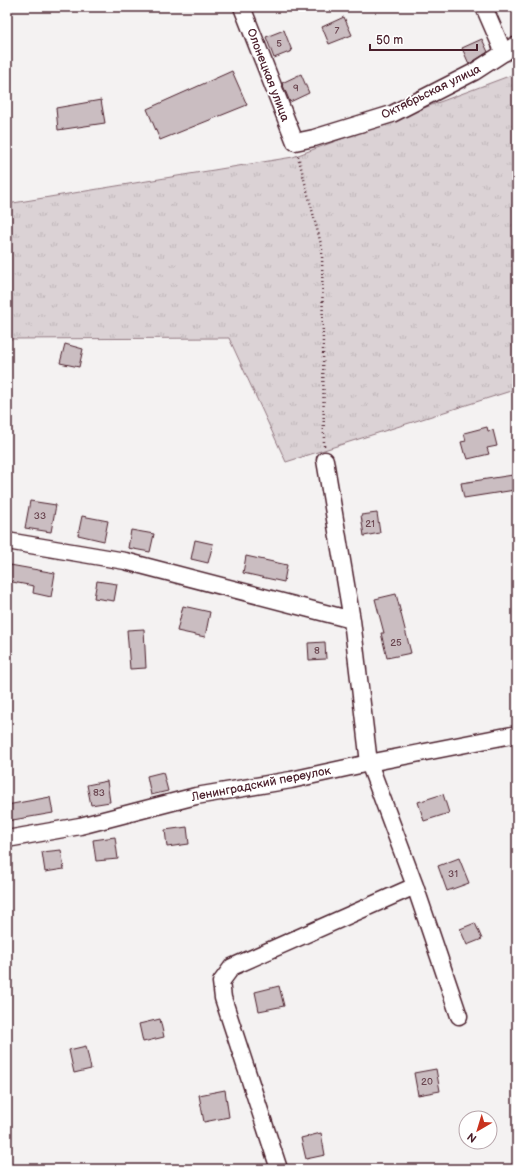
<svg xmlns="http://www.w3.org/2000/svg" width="524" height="1176" font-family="'Balsamiq Sans',sans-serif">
  <defs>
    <pattern id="grass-tufts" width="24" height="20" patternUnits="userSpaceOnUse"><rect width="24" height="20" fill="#dbd2d5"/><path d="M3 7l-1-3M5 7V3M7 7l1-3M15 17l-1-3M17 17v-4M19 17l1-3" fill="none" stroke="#bdb4b7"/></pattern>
  </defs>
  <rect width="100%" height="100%" fill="#f4f2f2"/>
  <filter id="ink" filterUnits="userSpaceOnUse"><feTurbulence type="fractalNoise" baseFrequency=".025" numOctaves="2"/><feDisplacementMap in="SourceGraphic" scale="8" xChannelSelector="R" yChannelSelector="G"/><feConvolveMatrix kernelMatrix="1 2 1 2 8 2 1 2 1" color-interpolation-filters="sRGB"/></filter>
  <g filter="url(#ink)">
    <path fill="url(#grass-tufts)" stroke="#927880" d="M 517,73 L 517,389 L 286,462 L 229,338 L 7,339 L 7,204 L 293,157 Z"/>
    <path fill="#cabdc1" stroke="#4a1f2b" d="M 344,17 L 352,35 L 329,44 L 322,27 Z
      M 284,30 L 292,51 L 274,58 L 266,37 Z
      M 482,39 L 488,52 L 469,64 L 462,48 Z
      M 232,71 L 247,105 L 160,140 L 147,109 Z
      M 301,74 L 309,93 L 290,102 L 282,83 Z
      M 101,100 L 105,123 L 58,130 L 56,108 Z
      M 65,344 L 83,349 L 79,367 L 60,363 Z
      M 487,427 L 488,431 L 493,430 L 497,446 L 487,448 L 489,454 L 468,459 L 466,453 L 464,453 L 461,442 L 466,441 L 464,433 Z
      M 513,475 L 515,490 L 464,498 L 461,483 Z
      M 30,501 L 56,505 L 51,532 L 25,528 Z
      M 377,513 L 380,533 L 364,536 L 361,515 Z
      M 82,516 L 108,521 L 104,541 L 78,535 Z
      M 131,530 L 154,534 L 150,552 L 128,548 Z
      M 195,540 L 213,544 L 208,563 L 191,559 Z
      M 246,556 L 287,565 L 284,582 L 243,573 Z
      M 10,565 L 55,573 L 51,597 L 33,593 L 34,586 L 7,581 Z
      M 97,581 L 117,584 L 114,601 L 94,598 Z
      M 396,594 L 411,653 L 387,658 L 381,633 L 384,633 L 375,599 Z
      M 183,606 L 210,612 L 205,637 L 177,631 Z
      M 144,629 L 146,668 L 130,669 L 127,630 Z
      M 325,642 L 326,659 L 309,660 L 308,643 Z
      M 163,772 L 168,791 L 151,795 L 147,776 Z
      M 107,781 L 110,802 L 91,805 L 87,785 Z
      M 443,794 L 449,813 L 424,821 L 418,802 Z
      M 50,797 L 53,813 L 7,821 L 7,805 Z
      M 187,827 L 189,844 L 167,847 L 165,830 Z
      M 115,837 L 118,859 L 96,861 L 93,840 Z
      M 61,850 L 64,869 L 45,872 L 42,852 Z
      M 459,858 L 469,883 L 447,891 L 438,866 Z
      M 475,923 L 482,939 L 467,945 L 460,929 Z
      M 279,986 L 284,1006 L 259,1011 L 255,992 Z
      M 160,1019 L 164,1037 L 143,1042 L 139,1024 Z
      M 86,1046 L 91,1069 L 74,1073 L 69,1050 Z
      M 436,1069 L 440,1091 L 418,1095 L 414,1073 Z
      M 225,1090 L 229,1117 L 204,1122 L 199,1095 Z
      M 321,1133 L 325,1155 L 306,1159 L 301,1138 Z"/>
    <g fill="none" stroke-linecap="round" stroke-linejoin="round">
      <g stroke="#4a1f2b" stroke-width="19">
        <path id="minor" d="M 242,7 L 295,142 L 314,138 L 392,114 L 474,72 L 514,46 L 517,46
          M 484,7 L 504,53
          M 325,460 L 352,620 L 369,763 L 415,886 L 459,1016
          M 7,541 L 125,561 L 352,620
          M 7,839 L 80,826 L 196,796 L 291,780 L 369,763 L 517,734
          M 279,1169 L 223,998 L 221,982 L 232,967 L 415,886"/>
      </g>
      <path stroke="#4a1f2b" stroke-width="2.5" stroke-dasharray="1 3" stroke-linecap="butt" d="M 298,156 L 322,248 L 324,446"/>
      <use href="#minor" stroke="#fff" stroke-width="16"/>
    </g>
  </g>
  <g text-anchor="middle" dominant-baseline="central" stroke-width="3.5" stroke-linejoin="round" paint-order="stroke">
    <g font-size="10" fill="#6a4650">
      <text x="337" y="31">7</text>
      <text x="279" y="44">5</text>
      <text x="296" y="88">9</text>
      <text x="40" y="516">33</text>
      <text x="370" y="524">21</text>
      <text x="396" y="643">25</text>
      <text x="317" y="651">8</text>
      <text x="99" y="793">83</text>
      <text x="453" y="874">31</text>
      <text x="427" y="1082">20</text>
    </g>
    <g font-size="12" fill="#4a1f2b" stroke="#fff">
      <text transform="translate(268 75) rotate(69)">Олонецкая улица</text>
      <text transform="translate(431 92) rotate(-26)">Октябрьская улица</text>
      <text transform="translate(261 784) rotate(-11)">Ленинградский переулок</text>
    </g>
  </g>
  <rect width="524" height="1176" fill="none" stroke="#fff" stroke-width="24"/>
  <rect x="12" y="12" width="500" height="1152" fill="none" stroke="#4a1f2b" stroke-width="1.5" filter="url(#ink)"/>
  <g transform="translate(478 1130) rotate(218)"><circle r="19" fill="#ffffff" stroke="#b7a5aa"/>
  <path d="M0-3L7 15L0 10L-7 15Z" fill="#c8321e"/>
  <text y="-6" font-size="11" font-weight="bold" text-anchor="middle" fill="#4a1f2b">N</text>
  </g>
  <path d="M370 44v6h107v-6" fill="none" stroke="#4a1f2b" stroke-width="2"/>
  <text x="376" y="44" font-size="12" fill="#4a1f2b" stroke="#ffffff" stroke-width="3" paint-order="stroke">50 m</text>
</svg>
